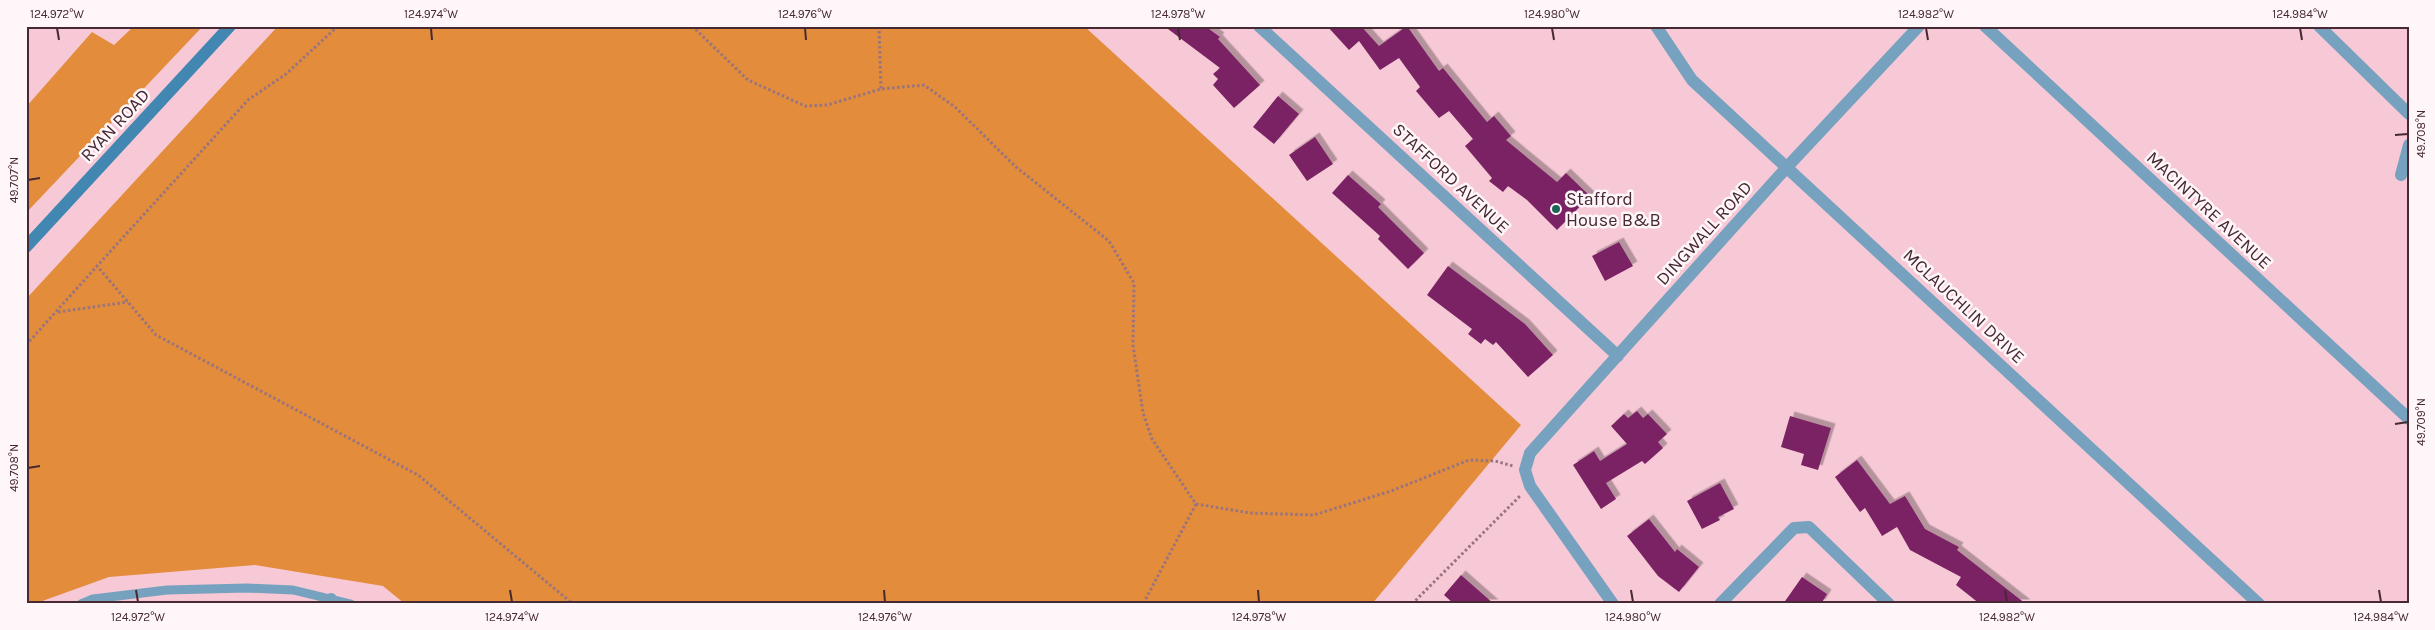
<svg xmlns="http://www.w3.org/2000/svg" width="2435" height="630" font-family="Karla,sans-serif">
  <defs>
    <filter id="shadow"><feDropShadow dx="4.5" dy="-4.5" stdDeviation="0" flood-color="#0004"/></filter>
  </defs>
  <rect width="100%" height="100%" fill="#f7c9d6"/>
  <path fill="#e38c3b" d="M 134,26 L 203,26 L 26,213 L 26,107 L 92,32 L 114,45 Z
    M 278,26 L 1084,26 L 1521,425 L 1372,604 L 405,604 L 383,586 L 255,565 L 109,577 L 34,604 L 26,604 L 26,299 Z"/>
  <path fill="#7a2364" filter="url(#shadow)" d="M 1164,26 L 1205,26 L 1220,37 L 1218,39 L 1260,85 L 1234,108 L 1213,85 L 1218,79 L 1213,74 L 1220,68 Z
    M 1327,26 L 1361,26 L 1379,46 L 1407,26 L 1439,71 L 1443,68 L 1487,122 L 1494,116 L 1511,136 L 1506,140 L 1557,182 L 1566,173 L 1590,196 L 1557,230 L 1527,200 L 1508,186 L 1503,192 L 1489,181 L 1492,178 L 1465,146 L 1473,139 L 1449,111 L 1439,118 L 1416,91 L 1420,87 L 1399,58 L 1380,70 L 1359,41 L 1349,50 Z
    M 1278,96 L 1299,114 L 1274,144 L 1253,127 Z
    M 1315,137 L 1333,164 L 1307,181 L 1289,155 Z
    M 1348,175 L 1381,204 L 1378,207 L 1424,253 L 1408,269 L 1378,239 L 1380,236 L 1332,193 Z
    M 1619,242 L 1633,266 L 1605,281 L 1592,256 Z
    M 1448,266 L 1525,324 L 1553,355 L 1528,377 L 1496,342 L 1493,345 L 1485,339 L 1481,344 L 1468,334 L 1472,329 L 1427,295 Z
    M 1637,411 L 1643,418 L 1648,414 L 1667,434 L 1658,442 L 1663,448 L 1645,464 L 1642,461 L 1606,483 L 1616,499 L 1601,509 L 1573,465 L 1594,451 L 1600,461 L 1627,444 L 1611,426 L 1624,414 L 1628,418 Z
    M 1790,416 L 1831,428 L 1818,470 L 1801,465 L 1804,454 L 1781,447 Z
    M 1857,460 L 1890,504 L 1905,496 L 1925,529 L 1959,547 L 1957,550 L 2026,604 L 1980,604 L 1956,585 L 1961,577 L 1910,550 L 1897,527 L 1882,536 L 1865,508 L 1860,512 L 1835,477 Z
    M 1720,483 L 1734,509 L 1718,517 L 1720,520 L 1702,529 L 1687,501 Z
    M 1649,519 L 1675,552 L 1677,549 L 1699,567 L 1679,592 L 1658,576 L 1627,536 Z
    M 1461,575 L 1494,604 L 1454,604 L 1444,595 Z
    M 1802,577 L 1827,594 L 1821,604 L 1783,604 Z"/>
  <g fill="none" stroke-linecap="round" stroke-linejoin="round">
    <path stroke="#99747f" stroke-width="3" stroke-dasharray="2.5 2.5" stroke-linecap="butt" d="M 338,26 L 286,74 L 248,100 L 97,266 L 156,335 L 418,475 L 573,604
      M 692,26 L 748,80 L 805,106 L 827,105 L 881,89 L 924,85 L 955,107 L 1016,167 L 1109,241 L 1134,283 L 1133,345 L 1143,413 L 1152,439 L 1196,504 L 1143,604
      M 879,26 L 881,89
      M 58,312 L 128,302
      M 26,345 L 97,266
      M 1196,504 L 1250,513 L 1314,515 L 1391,491 L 1469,460 L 1495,461 L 1513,466
      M 1412,604 L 1520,496"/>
    <path stroke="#77a2bf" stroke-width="9" d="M 81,604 L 93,599 L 167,590 L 247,588 L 293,590 L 351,604"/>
    <path stroke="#77a2bf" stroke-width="12" d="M 1259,26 L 1618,356
      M 1656,26 L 1692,80 L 2259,604
      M 1985,26 L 2409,419
      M 2319,26 L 2409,114
      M 2401,175 L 2409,145
      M 331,599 L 333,604
      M 1613,604 L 1530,486 L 1525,470 L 1530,453 L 1788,166 L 1919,26
      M 1720,604 L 1794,528 L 1809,527 L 1889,604"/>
    <path stroke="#4286b2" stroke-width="12" d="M 26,247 L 230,26"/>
  </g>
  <path fill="none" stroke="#462932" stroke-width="2" d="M 57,28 L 59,40M 431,28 L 432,40M 805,28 L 806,40M 1178,28 L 1180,40M 1552,28 L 1554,40M 1926,28 L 1928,40M 2300,28 L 2302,40M 2395,135 L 2408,134M 28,180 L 40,178M 2395,424 L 2408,422M 28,468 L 40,466M 136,590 L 138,602M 510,590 L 512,602M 884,590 L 885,602M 1258,590 L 1259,602M 1631,590 L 1633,602M 2005,590 L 2007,602M 2379,590 L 2381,602"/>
  <circle fill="#1c6458" stroke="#fef6f8" stroke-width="2" cx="1556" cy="209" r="5"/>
  <g text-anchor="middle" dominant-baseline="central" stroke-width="5" stroke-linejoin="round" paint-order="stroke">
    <g font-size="18" fill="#462932" stroke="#fef6f8">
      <text transform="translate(115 125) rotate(-47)">RYAN ROAD</text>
      <text transform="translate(1451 178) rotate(43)">STAFFORD AVENUE</text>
      <text transform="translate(2209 210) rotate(43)">MACINTYRE AVENUE</text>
      <text transform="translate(1704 233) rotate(-48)">DINGWALL ROAD</text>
      <text transform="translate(1964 306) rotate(43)">MCLAUCHLIN DRIVE</text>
    </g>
    <g font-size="18" fill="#462932" stroke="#fef6f8" text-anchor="start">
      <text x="1566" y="199">Stafford<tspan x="1566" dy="21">House B&amp;B</tspan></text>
    </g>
  </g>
  <rect width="2435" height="630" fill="none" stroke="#fef6f8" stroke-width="55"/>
  <rect x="28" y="28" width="2380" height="574" fill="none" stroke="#462932" stroke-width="2"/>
  <g font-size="12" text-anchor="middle" fill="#462932">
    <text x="57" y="18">124.972°W</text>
    <text x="431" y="18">124.974°W</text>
    <text x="805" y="18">124.976°W</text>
    <text x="1178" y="18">124.978°W</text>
    <text x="1552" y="18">124.980°W</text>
    <text x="1926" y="18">124.982°W</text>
    <text x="2300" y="18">124.984°W</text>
    <text transform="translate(2421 134) rotate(-90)" y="4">49.708°N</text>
    <text transform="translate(14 180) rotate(-90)" y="4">49.707°N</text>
    <text transform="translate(2421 422) rotate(-90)" y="4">49.709°N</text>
    <text transform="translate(14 468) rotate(-90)" y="4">49.708°N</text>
    <text x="138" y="621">124.972°W</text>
    <text x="512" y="621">124.974°W</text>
    <text x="885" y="621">124.976°W</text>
    <text x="1259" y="621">124.978°W</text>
    <text x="1633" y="621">124.980°W</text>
    <text x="2007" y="621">124.982°W</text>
    <text x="2381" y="621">124.984°W</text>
  </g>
</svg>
